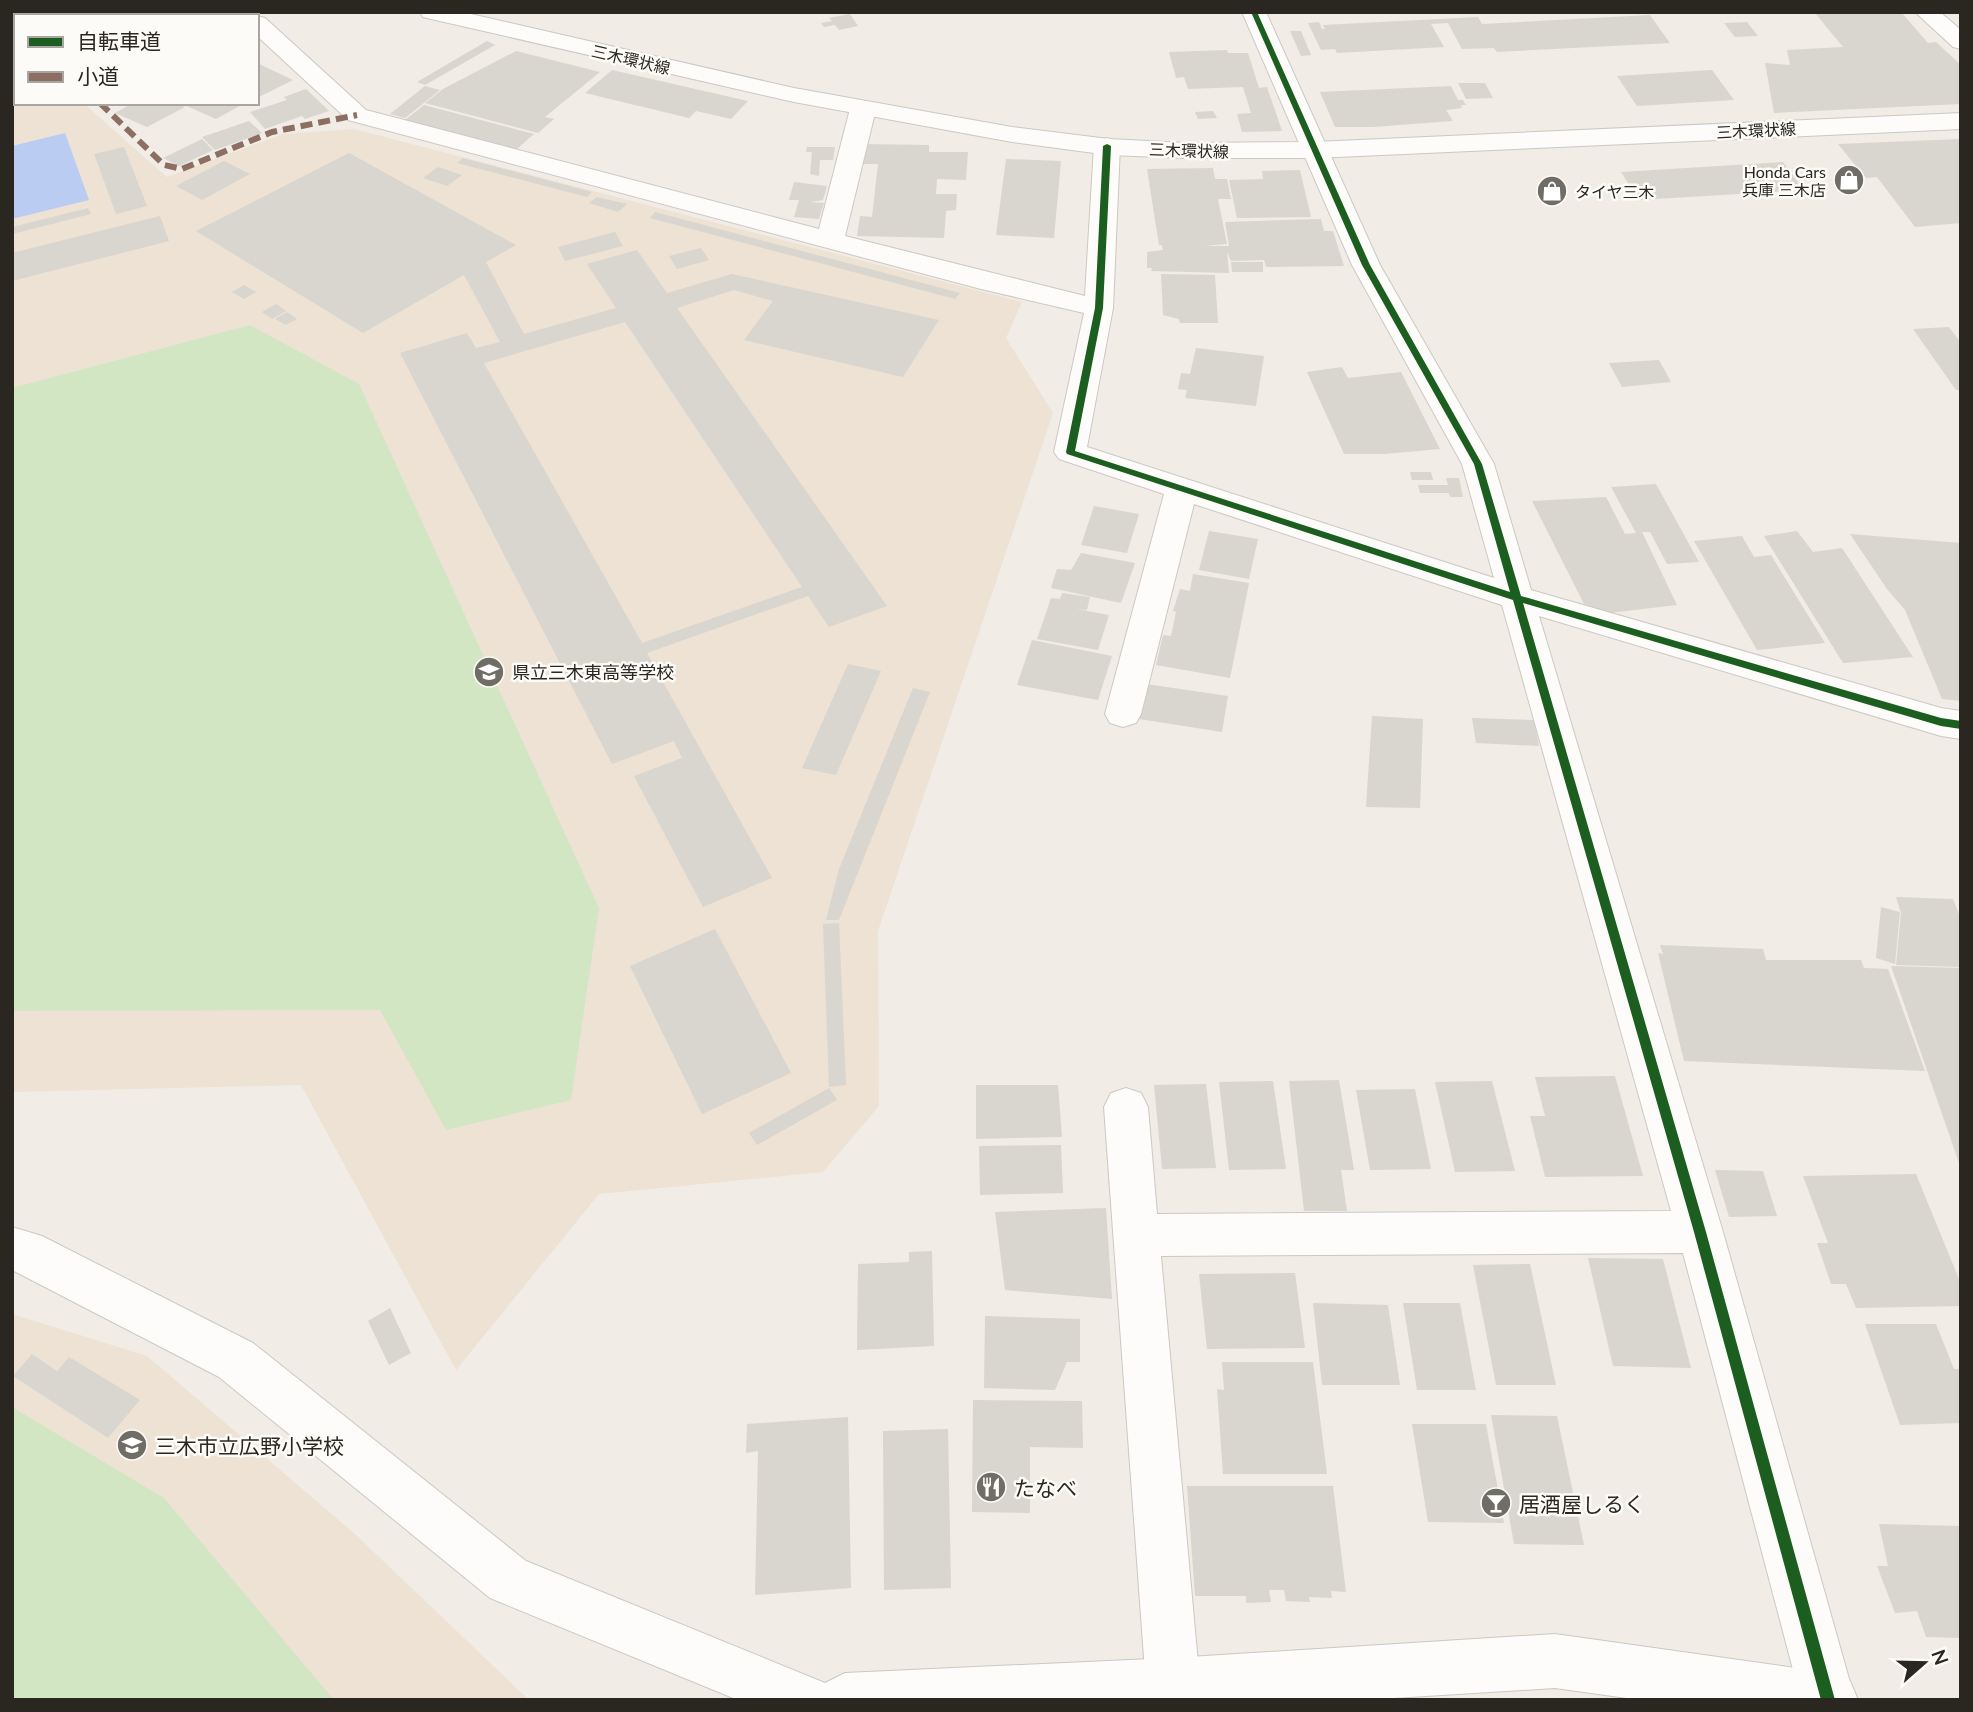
<svg xmlns="http://www.w3.org/2000/svg" width="1973" height="1712" font-family="Lato,'Noto Sans JP',sans-serif">
  <rect width="100%" height="100%" fill="#f1ece5"/>
  <path fill="#ede2d4" d="M 16,100 L 16,103 L 83,103 L 167,177 L 283,134 L 354,129 L 1022,302 L 1006,338 L 1053,413 L 878,931 L 879,1106 L 823,1172 L 599,1194 L 456,1370 L 301,1085 L 12,1092 L 12,103 Z
    M 12,1314 L 147,1356 L 356,1535 L 529,1700 L 12,1700 Z"/>
  <path fill="#d2e6c4" d="M 250,325 L 359,384 L 599,908 L 571,1100 L 446,1130 L 380,1010 L 12,1011 L 12,388 Z
    M 12,1407 L 164,1498 L 334,1700 L 12,1700 Z"/>
  <path fill="#baccf2" d="M 65,133 L 89,200 L 12,219 L 12,146 Z"/>
  <path fill="#d9d5cf" fill-rule="evenodd" d="M 1901,12 L 1928,43 L 1936,42 L 1961,65 L 1961,104 L 1774,113 L 1765,63 L 1790,65 L 1787,50 L 1843,47 L 1815,13 Z
    M 850,14 L 858,26 L 839,30 L 835,25 L 824,27 L 821,23 L 832,21 L 829,18 Z
    M 1650,15 L 1670,43 L 1497,52 L 1494,48 L 1462,49 L 1448,23 L 1431,24 L 1444,47 L 1337,53 L 1335,49 L 1321,50 L 1308,23 L 1319,22 L 1322,29 L 1325,29 L 1323,25 L 1478,17 L 1482,24 Z
    M 1747,22 L 1758,36 L 1735,37 L 1724,23 Z
    M 1290,31 L 1301,31 L 1311,55 L 1301,56 Z
    M 487,41 L 495,45 L 425,85 L 417,82 Z
    M 1227,50 L 1228,53 L 1248,53 L 1259,88 L 1267,87 L 1282,131 L 1242,132 L 1237,114 L 1251,113 L 1243,87 L 1188,89 L 1184,77 L 1176,78 L 1169,52 Z
    M 516,51 L 600,72 L 545,117 L 554,119 L 538,133 L 425,103 L 443,89 Z
    M 257,63 L 293,80 L 257,98 Z
    M 612,70 L 748,101 L 731,119 L 696,111 L 689,118 L 585,93 Z
    M 1712,70 L 1734,100 L 1637,106 L 1617,76 Z
    M 1458,83 L 1485,83 L 1493,98 L 1466,99 Z
    M 425,86 L 440,90 L 405,118 L 390,114 Z
    M 1451,86 L 1458,100 L 1463,100 L 1466,105 L 1461,105 L 1462,108 L 1446,110 L 1453,121 L 1372,127 L 1335,127 L 1320,92 Z
    M 306,89 L 329,111 L 305,119 L 302,116 L 265,129 L 250,112 L 287,100 L 284,97 Z
    M 133,103 L 176,103 L 185,107 L 147,127 L 115,113 Z
    M 180,103 L 245,103 L 216,119 Z
    M 424,105 L 534,134 L 517,149 L 405,120 Z
    M 1213,111 L 1217,118 L 1198,119 L 1195,112 Z
    M 249,121 L 262,133 L 215,150 L 202,137 Z
    M 202,139 L 213,150 L 179,166 L 163,158 Z
    M 1961,139 L 1961,223 L 1915,227 L 1877,177 L 1866,178 L 1838,144 Z
    M 862,144 L 929,145 L 929,152 L 968,152 L 966,180 L 937,179 L 936,194 L 957,194 L 956,210 L 946,211 L 944,238 L 857,236 L 860,216 L 872,217 L 878,164 L 859,164 Z
    M 124,147 L 147,206 L 116,214 L 94,154 Z
    M 807,147 L 835,147 L 833,160 L 820,160 L 819,176 L 810,174 L 812,152 L 806,152 Z
    M 349,153 L 516,245 L 486,262 L 524,334 L 616,308 L 587,264 L 637,250 L 667,293 L 732,274 L 939,320 L 903,377 L 744,340 L 773,301 L 734,290 L 677,308 L 887,606 L 829,627 L 808,596 L 647,653 L 772,878 L 703,907 L 634,776 L 682,758 L 674,741 L 612,764 L 400,353 L 467,333 L 476,348 L 500,342 L 464,275 L 363,333 L 196,231 ZM 625,322 L 802,587 L 642,643 L 484,363 Z
    M 463,158 L 592,192 L 587,197 L 457,163 Z
    M 1006,159 L 1061,161 L 1054,238 L 996,235 Z
    M 224,161 L 250,174 L 202,200 L 176,186 Z
    M 1783,162 L 1804,190 L 1639,200 L 1621,172 Z
    M 438,167 L 462,175 L 447,186 L 423,178 Z
    M 1213,168 L 1215,179 L 1227,179 L 1231,199 L 1218,199 L 1227,244 L 1204,246 L 1229,246 L 1225,222 L 1321,219 L 1324,231 L 1333,231 L 1344,266 L 1266,267 L 1264,260 L 1231,261 L 1227,252 L 1229,273 L 1151,271 L 1152,268 L 1147,268 L 1147,252 L 1163,250 L 1162,245 L 1159,245 L 1147,169 Z
    M 1300,170 L 1311,217 L 1237,218 L 1229,180 L 1263,179 L 1262,171 Z
    M 794,182 L 827,186 L 823,200 L 810,202 L 824,203 L 819,219 L 794,217 L 799,200 L 789,200 Z
    M 597,197 L 627,204 L 618,212 L 589,203 Z
    M 88,208 L 91,214 L 12,234 L 12,227 Z
    M 655,212 L 960,293 L 955,299 L 650,218 Z
    M 160,216 L 169,241 L 12,281 L 12,253 Z
    M 615,232 L 623,246 L 565,261 L 558,247 Z
    M 701,248 L 709,260 L 677,269 L 669,256 Z
    M 1231,262 L 1263,262 L 1263,272 L 1232,272 Z
    M 1161,274 L 1215,275 L 1218,323 L 1180,323 L 1179,319 L 1163,315 Z
    M 244,285 L 256,292 L 244,299 L 232,292 Z
    M 276,304 L 286,311 L 272,319 L 262,312 Z
    M 287,312 L 297,319 L 286,325 L 275,319 Z
    M 1949,327 L 1961,343 L 1961,390 L 1956,390 L 1913,329 Z
    M 1196,348 L 1264,356 L 1256,406 L 1185,398 L 1187,390 L 1178,389 L 1181,373 L 1190,374 Z
    M 1659,360 L 1671,382 L 1622,387 L 1609,363 Z
    M 1342,367 L 1348,378 L 1401,372 L 1440,449 L 1384,454 L 1344,454 L 1307,372 Z
    M 1410,472 L 1431,472 L 1433,480 L 1412,480 Z
    M 1446,478 L 1459,478 L 1463,497 L 1450,497 L 1449,493 L 1420,493 L 1418,485 L 1448,485 Z
    M 1656,484 L 1699,562 L 1667,564 L 1650,532 L 1642,532 L 1677,605 L 1609,613 L 1584,604 L 1532,501 L 1606,497 L 1625,534 L 1636,533 L 1611,487 Z
    M 1094,506 L 1139,514 L 1127,553 L 1081,545 Z
    M 1209,531 L 1258,539 L 1249,579 L 1199,570 Z
    M 1797,531 L 1813,552 L 1842,548 L 1913,657 L 1843,663 L 1764,536 Z
    M 1850,534 L 1961,543 L 1961,701 L 1942,699 L 1905,610 L 1887,589 Z
    M 1742,536 L 1754,557 L 1771,555 L 1825,643 L 1757,650 L 1694,541 Z
    M 1081,553 L 1135,563 L 1121,603 L 1051,588 L 1057,569 L 1071,570 Z
    M 1193,574 L 1249,583 L 1230,678 L 1156,665 L 1163,635 L 1171,636 L 1176,612 L 1173,611 L 1180,589 L 1190,591 Z
    M 1062,593 L 1090,597 L 1087,610 L 1076,609 L 1109,615 L 1098,650 L 1037,639 L 1051,598 L 1060,599 Z
    M 1032,640 L 1112,656 L 1098,700 L 1017,685 Z
    M 848,664 L 881,671 L 836,775 L 802,768 Z
    M 1146,684 L 1228,696 L 1222,732 L 1139,719 Z
    M 913,688 L 930,692 L 839,920 L 826,920 L 839,869 Z
    M 1372,716 L 1423,719 L 1420,808 L 1366,807 Z
    M 1472,718 L 1534,720 L 1539,746 L 1476,743 Z
    M 1896,897 L 1953,899 L 1961,919 L 1961,967 L 1896,965 L 1901,913 Z
    M 1881,907 L 1900,912 L 1895,964 L 1876,958 Z
    M 839,923 L 846,1085 L 829,1087 L 823,924 Z
    M 715,929 L 791,1073 L 702,1114 L 630,966 Z
    M 1660,945 L 1763,949 L 1766,960 L 1861,960 L 1864,968 L 1888,969 L 1925,1071 L 1684,1061 L 1658,953 L 1663,954 Z
    M 1891,966 L 1961,968 L 1961,1166 L 1960,1166 Z
    M 1615,1076 L 1643,1176 L 1545,1177 L 1530,1116 L 1545,1116 L 1535,1077 Z
    M 1339,1080 L 1354,1170 L 1341,1170 L 1347,1211 L 1304,1211 L 1289,1081 Z
    M 1273,1081 L 1286,1169 L 1229,1170 L 1219,1082 Z
    M 1492,1081 L 1515,1171 L 1455,1172 L 1435,1082 Z
    M 1206,1084 L 1216,1168 L 1162,1169 L 1154,1085 Z
    M 976,1085 L 1058,1085 L 1062,1137 L 976,1139 Z
    M 829,1088 L 837,1100 L 757,1145 L 749,1133 Z
    M 1415,1089 L 1431,1169 L 1370,1170 L 1356,1090 Z
    M 1061,1145 L 1063,1193 L 980,1195 L 979,1146 Z
    M 1715,1170 L 1763,1171 L 1777,1216 L 1729,1217 Z
    M 1916,1174 L 1961,1284 L 1961,1306 L 1856,1308 L 1846,1284 L 1831,1284 L 1817,1243 L 1828,1243 L 1803,1176 Z
    M 1106,1208 L 1112,1299 L 1005,1290 L 995,1212 Z
    M 932,1251 L 934,1346 L 857,1350 L 858,1264 L 909,1262 L 909,1252 Z
    M 1588,1258 L 1663,1259 L 1691,1368 L 1613,1366 Z
    M 1530,1264 L 1556,1385 L 1496,1385 L 1473,1265 Z
    M 1295,1273 L 1305,1348 L 1207,1349 L 1199,1274 Z
    M 1313,1303 L 1388,1305 L 1400,1385 L 1322,1385 Z
    M 1403,1303 L 1460,1303 L 1476,1390 L 1417,1390 Z
    M 390,1308 L 411,1353 L 389,1365 L 368,1321 Z
    M 985,1316 L 1080,1319 L 1080,1362 L 1067,1362 L 1055,1390 L 984,1388 Z
    M 1865,1324 L 1936,1324 L 1954,1369 L 1961,1369 L 1961,1423 L 1900,1425 Z
    M 32,1354 L 57,1371 L 69,1357 L 140,1400 L 108,1438 L 13,1376 Z
    M 1222,1362 L 1313,1362 L 1327,1474 L 1223,1474 L 1217,1389 L 1224,1390 Z
    M 973,1400 L 1082,1401 L 1083,1448 L 1030,1447 L 1030,1513 L 972,1512 Z
    M 1491,1415 L 1557,1416 L 1584,1545 L 1514,1544 Z
    M 848,1417 L 851,1588 L 755,1595 L 758,1451 L 746,1453 L 747,1424 Z
    M 1412,1424 L 1486,1424 L 1504,1523 L 1428,1522 Z
    M 948,1429 L 951,1588 L 884,1590 L 883,1431 Z
    M 1187,1486 L 1333,1486 L 1346,1592 L 1331,1591 L 1332,1598 L 1309,1597 L 1310,1602 L 1286,1601 L 1284,1590 L 1269,1590 L 1271,1602 L 1246,1603 L 1246,1596 L 1195,1596 Z
    M 1879,1524 L 1961,1526 L 1961,1638 L 1926,1637 L 1917,1611 L 1895,1613 L 1877,1566 L 1888,1566 Z"/>
  <g fill="none" stroke-linecap="round" stroke-linejoin="round">
    <g stroke="#ccc8c2" stroke-width="2">
      <path id="minor" d="M 1242,12 L 1266,12 L 1380,265 L 1494,464 L 1531,590 L 1941,708 L 1961,711 L 1961,739 L 1941,736 L 1539,616 L 1723,1232 L 1855,1700 L 1801,1700 L 1683,1253 L 1161,1256 L 1200,1685 L 1194,1700 L 1152,1700 L 1146,1685 L 1104,1107 L 1111,1093 L 1126,1088 L 1141,1093 L 1148,1107 L 1157,1214 L 1671,1211 L 1502,605 L 1194,504 L 1141,714 L 1136,723 L 1123,727 L 1110,723 L 1105,714 L 1164,494 L 1059,459 L 1054,452 L 1084,313 L 981,289 L 348,120 L 257,36 L 257,16 L 265,18 L 366,110 L 819,229 L 850,109 L 854,104 L 863,101 L 872,104 L 876,109 L 845,236 L 1085,296 L 1094,146 L 1098,141 L 1107,138 L 1116,141 L 1120,146 L 1113,308 L 1087,447 L 1494,578 L 1462,464 L 1352,265 Z"/>
    </g>
    <g stroke="#ccc8c2" stroke-width="2">
      <path id="tertiary" d="M 12,1227 L 42,1236 L 253,1343 L 526,1561 L 825,1683 L 845,1673 L 1173,1658 L 1555,1634 L 1831,1673 L 1850,1681 L 1858,1700 L 1641,1700 L 1555,1688 L 1362,1700 L 738,1700 L 490,1598 L 219,1377 L 12,1270 Z"/>
    </g>
    <g stroke="#ccc8c2" stroke-width="2">
      <path id="secondary" d="M 420,12 L 462,12 L 794,88 L 1012,127 L 1109,139 L 1186,143 L 1315,142 L 1961,113 L 1961,129 L 1315,158 L 1186,158 L 1109,155 L 1012,142 L 794,102 L 431,19 L 423,17 Z"/>
    </g>
    <g stroke="#ccc8c2" stroke-width="2">
      <path id="primary" d="M 1915,12 L 1940,12 L 1961,30 L 1961,49 L 1953,47 Z"/>
    </g>
    <use href="#minor" fill="#fdfcfb" fill-rule="evenodd"/>
    <use href="#tertiary" fill="#fdfcfb" fill-rule="evenodd"/>
    <use href="#secondary" fill="#fdfcfb" fill-rule="evenodd"/>
    <use href="#primary" fill="#fdfcfb" fill-rule="evenodd"/>
    <path stroke="#8d6e63" stroke-width="6" stroke-dasharray="12 6" stroke-linecap="butt" d="M 12,100 L 16,98
      M 100,103 L 164,165 L 182,169 L 272,132 L 357,115"/>
    <g stroke="#fdfbf8" stroke-width="5">
      <path id="cycleway" d="M 1251,12 L 1257,12 L 1370,265 L 1482,464 L 1521,596 L 1941,718 L 1961,721 L 1961,729 L 1941,726 L 1523,603 L 1706,1232 L 1835,1700 L 1821,1700 L 1694,1232 L 1513,600 L 1067,454 L 1066,452 L 1095,308 L 1103,146 L 1107,144 L 1111,146 L 1103,308 L 1075,451 L 1510,592 L 1474,464 L 1362,265 Z"/>
    </g>
    <use href="#cycleway" fill="#1b5e20" fill-rule="evenodd"/>
  </g>
  <defs>
    <g id="shop-disc" transform="scale(1.575)"><circle r="9.5" fill="#706c66" stroke="#fdfbf8"/><path d="M-5-2.5h2.3a2.7 3.5 0 0 1 5.4 0H5L5.5 6h-11ZM-1.5-2.5h3a1.5 2.3 0 0 0-3 0Z" fill="#fff"/></g>
    <g id="school-disc" transform="scale(1.575)"><circle r="9.5" fill="#706c66" stroke="#fdfbf8"/><path d="M0-5L7-2L0 1L-7-2ZM-4 1L0 2.5L4 1V4Q0 6-4 4Z" fill="#fff"/></g>
    <g id="restaurant-disc" transform="scale(1.575)"><circle r="9.5" fill="#706c66" stroke="#fdfbf8"/><path d="M-5-6h1v4h1v-4h1v4h1v-4h1v5L-1.5 .5V6h-2V.5L-5-1ZM5-6V6H3V1.5H1.5Q1.5-4 5-6Z" fill="#fff"/></g>
    <g id="bar-disc" transform="scale(1.575)"><circle r="9.5" fill="#706c66" stroke="#fdfbf8"/><path d="M-6-5H6L.8 .8V4.5H3.5V6h-7V4.5H-.8V.8Z" fill="#fff"/></g>
  </defs>
  <g fill-rule="evenodd">
    <use href="#shop-disc" x="1849" y="180"/>
    <use href="#shop-disc" x="1552" y="191"/>
    <use href="#school-disc" x="489" y="672"/>
    <use href="#school-disc" x="132" y="1445"/>
    <use href="#restaurant-disc" x="991" y="1487"/>
    <use href="#bar-disc" x="1496" y="1503"/>
  </g>
  <g text-anchor="middle" dominant-baseline="central" stroke-width="5" stroke-linejoin="round" paint-order="stroke">
    <g font-size="16" fill="#2a2721" stroke="#fdfbf8">
      <text transform="translate(631 59) rotate(13)">三木環状線</text>
      <text transform="translate(1756 130) rotate(-3)">三木環状線</text>
      <text transform="translate(1189 150) rotate(2)">三木環状線</text>
    </g>
    <g font-size="16" fill="#2a2721" stroke="#fdfbf8" text-anchor="end">
      <text x="1826" y="171">Honda Cars<tspan x="1826" dy="18">兵庫 三木店</tspan></text>
      <text x="1575" y="191" text-anchor="start">タイヤ三木</text>
    </g>
    <g font-size="18" fill="#2a2721" stroke="#fdfbf8" text-anchor="start">
      <text x="512" y="672">県立三木東高等学校</text>
    </g>
    <g font-size="21" fill="#2a2721" stroke="#fdfbf8" text-anchor="start">
      <text x="155" y="1445">三木市立広野小学校</text>
      <text x="1014" y="1487">たなべ</text>
      <text x="1519" y="1503">居酒屋しるく</text>
    </g>
  </g>
  <rect width="1973" height="1712" fill="none" stroke="#2a2721" stroke-width="28"/>
  <rect x="14" y="14" width="245" height="91" fill="#fdfbf8" stroke="#a9a6a2" stroke-width="2"/>
  <rect x="28" y="37" width="35" height="10" fill="#1b5e20" stroke="#a9a6a2" stroke-width="2"/>
  <text x="77" y="49" font-size="21" fill="#2a2721">自転車道</text>
  <rect x="28" y="72" width="35" height="10" fill="#8d6e63" stroke="#a9a6a2" stroke-width="2"/>
  <text x="77" y="84" font-size="21" fill="#2a2721">小道</text>
  <g transform="translate(1924 1663) rotate(70)" stroke="#fdfbf8" stroke-width="5" paint-order="stroke">
  <path d="M0-5L12 26L0 18L-12 26Z" fill="#2a2721"/>
  <text y="-10" font-size="19" font-weight="bold" text-anchor="middle" fill="#2a2721">N</text>
  </g>
</svg>
